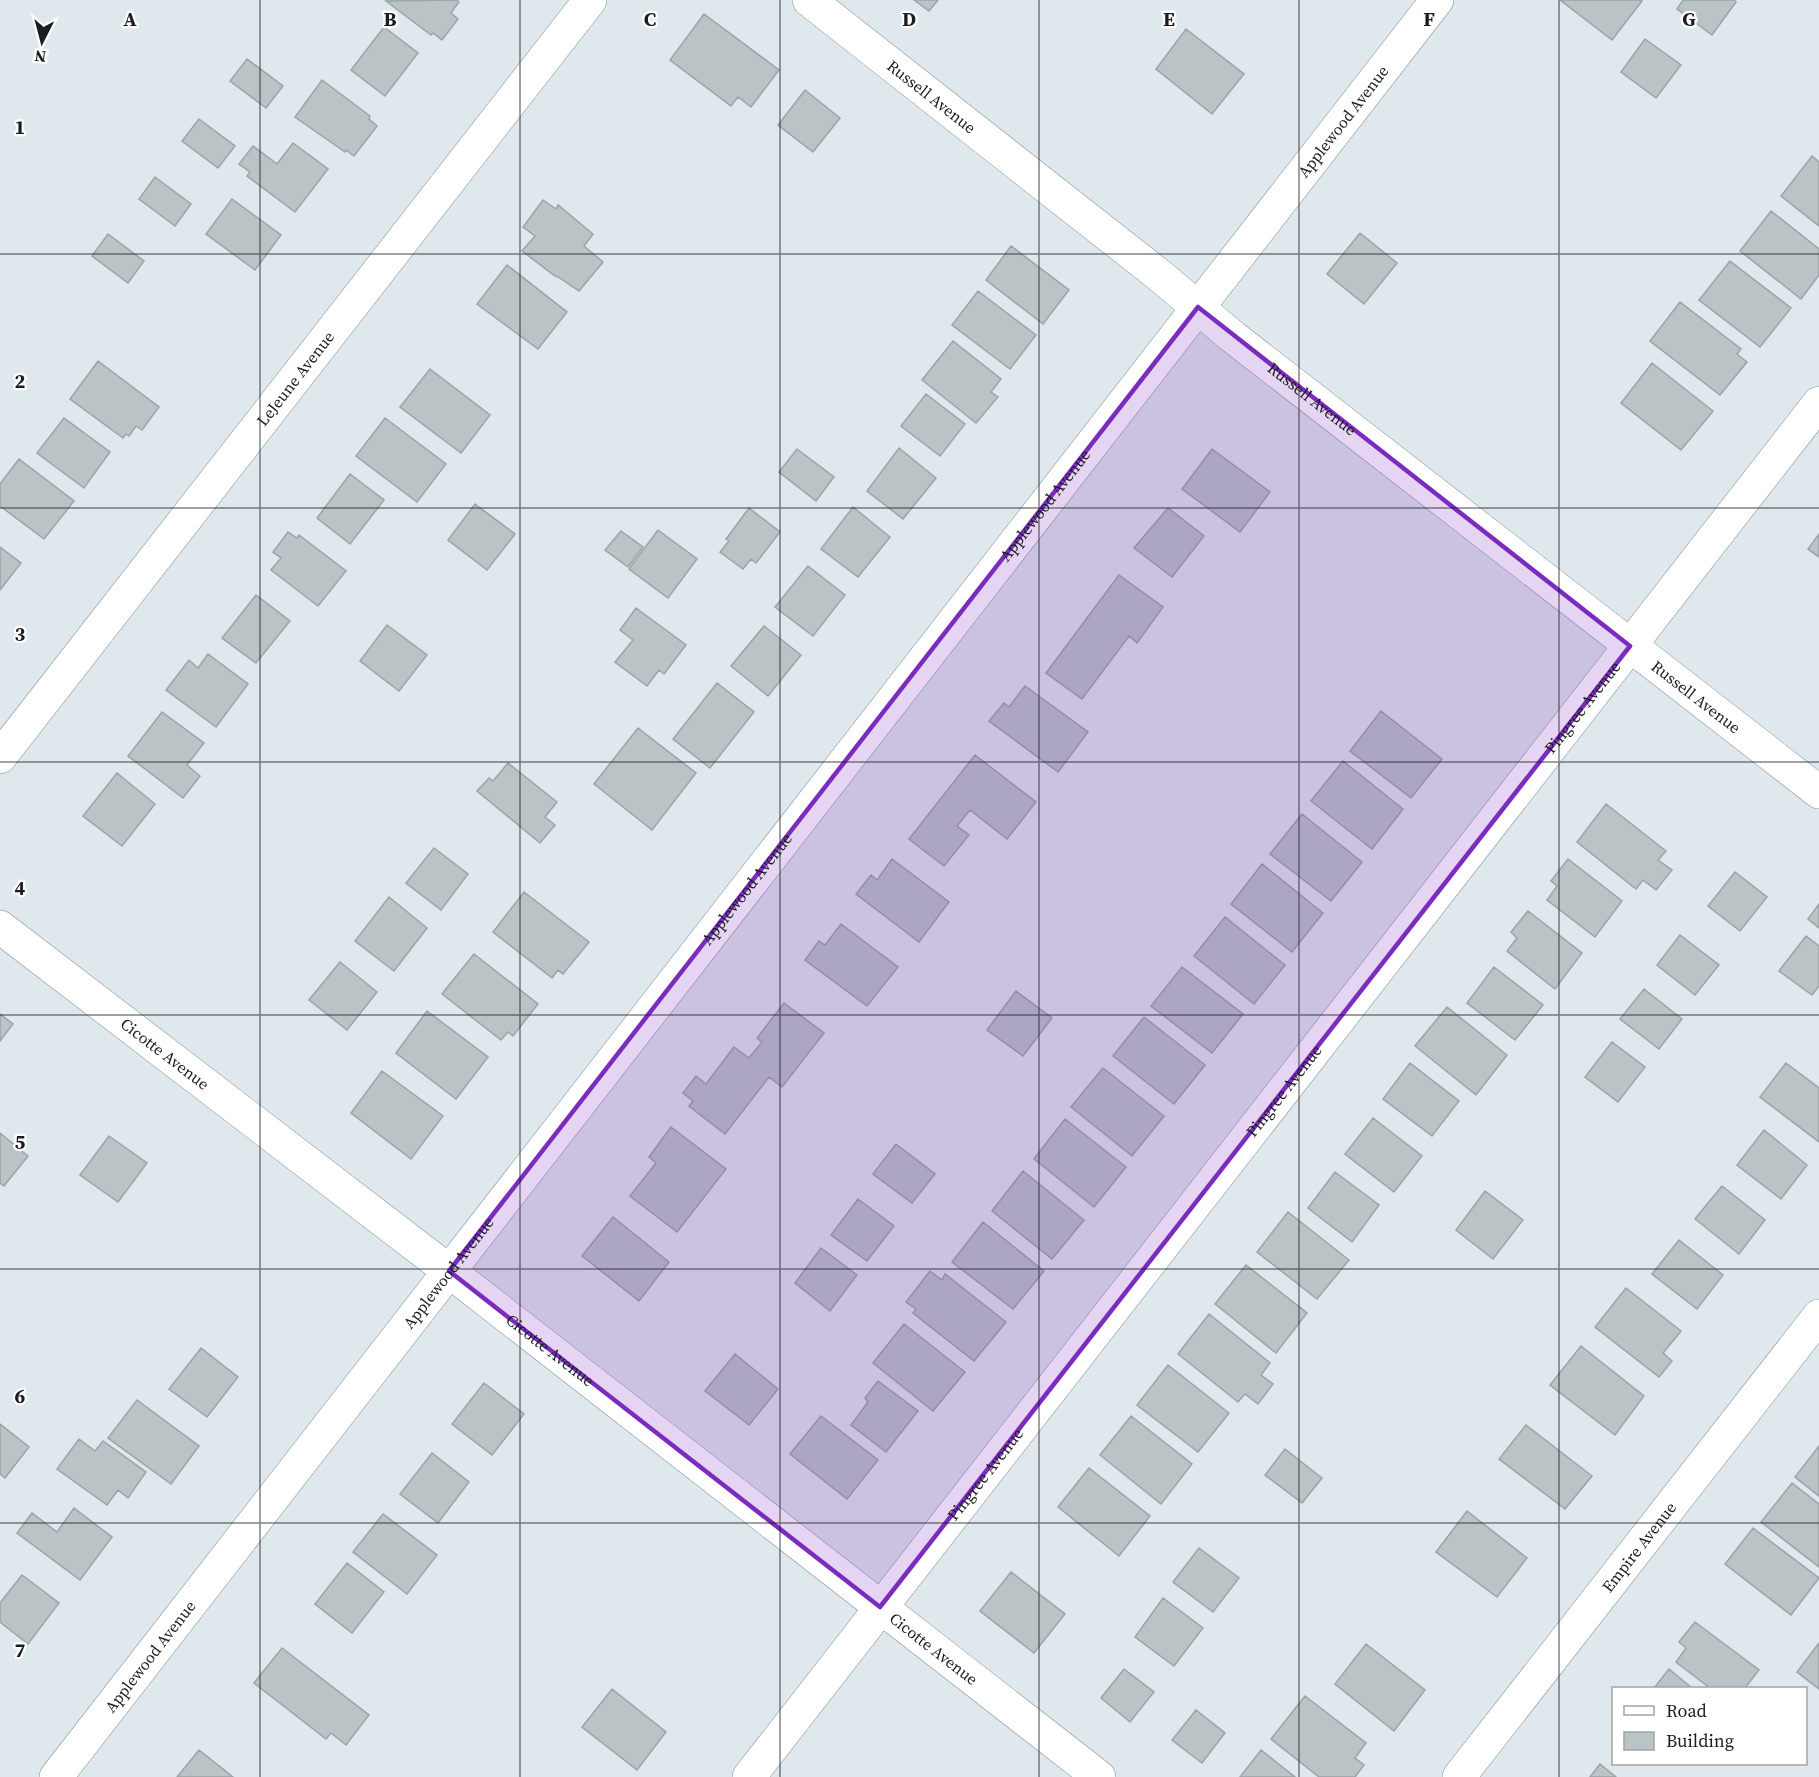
<svg xmlns="http://www.w3.org/2000/svg" width="1819" height="1777" font-family="'Source Serif 4',serif">
  <rect width="100%" height="100%" fill="#dfe8ec"/>
  <path fill="#bac3c6" stroke="#9ba4a7" stroke-width="1.5" d="M 456,0 L 459,2 L 451,13 L 458,19 L 442,40 L 433,33 L 431,35 L 386,1 Z
    M 914,0 L 938,0 L 929,11 Z
    M 1560,0 L 1640,0 L 1642,1 L 1612,40 Z
    M 1683,0 L 1734,0 L 1736,2 L 1712,35 L 1677,9 Z
    M 704,14 L 779,70 L 751,107 L 738,97 L 731,106 L 670,60 Z
    M 384,27 L 418,53 L 385,96 L 351,70 Z
    M 1186,29 L 1244,74 L 1212,114 L 1156,69 Z
    M 1645,39 L 1681,65 L 1656,98 L 1621,72 Z
    M 247,59 L 283,86 L 266,108 L 230,81 Z
    M 322,80 L 370,116 L 369,119 L 377,126 L 354,156 L 346,150 L 345,152 L 295,117 Z
    M 805,90 L 840,118 L 813,152 L 778,125 Z
    M 199,119 L 235,146 L 218,168 L 182,141 Z
    M 293,143 L 328,169 L 295,212 L 247,176 L 250,172 L 239,164 L 253,146 L 277,164 Z
    M 1812,156 L 1819,162 L 1819,226 L 1781,196 Z
    M 155,177 L 191,204 L 175,226 L 139,199 Z
    M 232,199 L 281,235 L 255,270 L 206,234 Z
    M 543,200 L 556,209 L 558,205 L 593,234 L 584,246 L 603,262 L 579,291 L 558,277 L 555,276 L 522,251 L 535,236 L 523,227 Z
    M 1771,211 L 1819,249 L 1819,275 L 1801,299 L 1740,251 Z
    M 1360,233 L 1397,263 L 1364,304 L 1327,274 Z
    M 108,234 L 144,261 L 128,283 L 92,256 Z
    M 1011,246 L 1069,290 L 1043,324 L 986,280 Z
    M 1730,261 L 1791,308 L 1760,347 L 1699,300 Z
    M 507,265 L 567,312 L 538,349 L 477,304 Z
    M 978,291 L 1036,335 L 1010,369 L 952,325 Z
    M 1680,302 L 1741,349 L 1737,354 L 1747,362 L 1720,395 L 1650,341 Z
    M 953,341 L 1001,379 L 991,392 L 998,397 L 976,423 L 922,380 Z
    M 98,361 L 159,407 L 142,430 L 136,426 L 129,436 L 126,434 L 123,438 L 70,399 Z
    M 1652,363 L 1713,411 L 1681,450 L 1621,403 Z
    M 430,369 L 490,415 L 461,453 L 400,407 Z
    M 926,394 L 965,424 L 940,456 L 901,426 Z
    M 64,418 L 110,452 L 84,488 L 37,453 Z
    M 385,418 L 446,464 L 417,502 L 356,456 Z
    M 899,448 L 936,478 L 903,519 L 867,491 Z
    M 797,449 L 834,477 L 816,501 L 779,472 Z
    M 1212,449 L 1270,492 L 1240,532 L 1182,489 Z
    M 19,459 L 74,501 L 44,539 L 0,506 L 0,484 Z
    M 350,474 L 384,500 L 350,544 L 317,518 Z
    M 475,504 L 515,534 L 487,570 L 448,540 Z
    M 853,507 L 890,537 L 858,577 L 821,549 Z
    M 749,508 L 780,532 L 756,563 L 751,559 L 743,569 L 720,552 L 729,541 L 726,539 Z
    M 1168,508 L 1204,536 L 1172,577 L 1134,548 Z
    M 658,530 L 697,559 L 668,598 L 629,569 Z
    M 621,531 L 643,547 L 628,567 L 605,550 Z
    M 288,532 L 297,538 L 299,535 L 346,571 L 318,606 L 271,570 L 281,558 L 273,552 Z
    M 1819,534 L 1819,557 L 1808,549 Z
    M 0,547 L 21,563 L 0,590 Z
    M 808,566 L 845,595 L 813,636 L 775,607 Z
    M 1119,575 L 1163,607 L 1137,643 L 1129,636 L 1082,699 L 1046,673 Z
    M 256,595 L 290,621 L 256,663 L 222,638 Z
    M 636,608 L 686,645 L 664,674 L 659,670 L 647,686 L 615,662 L 633,640 L 620,630 Z
    M 387,625 L 427,655 L 399,691 L 360,661 Z
    M 764,626 L 801,655 L 768,696 L 731,666 Z
    M 208,654 L 248,684 L 216,727 L 166,690 L 189,660 L 198,668 Z
    M 717,683 L 754,712 L 710,768 L 673,739 Z
    M 1025,686 L 1088,732 L 1058,772 L 989,721 L 1004,703 L 1009,707 Z
    M 1381,711 L 1442,759 L 1411,798 L 1350,751 Z
    M 162,712 L 204,743 L 187,765 L 200,776 L 183,798 L 128,756 Z
    M 638,728 L 696,773 L 652,830 L 594,784 Z
    M 975,755 L 1036,802 L 1007,839 L 970,810 L 957,826 L 969,835 L 944,866 L 909,839 Z
    M 1343,761 L 1403,809 L 1372,849 L 1311,801 Z
    M 508,763 L 557,802 L 545,817 L 555,825 L 540,843 L 477,791 L 489,778 L 493,781 Z
    M 117,773 L 155,804 L 122,846 L 83,816 Z
    M 1606,804 L 1666,851 L 1658,860 L 1672,870 L 1656,890 L 1643,880 L 1636,889 L 1577,842 Z
    M 1302,814 L 1362,862 L 1331,901 L 1270,854 Z
    M 434,848 L 468,874 L 441,910 L 406,883 Z
    M 892,859 L 949,902 L 919,942 L 856,894 L 871,875 L 877,880 Z
    M 1568,859 L 1622,901 L 1595,937 L 1547,900 L 1557,886 L 1551,881 Z
    M 1262,864 L 1323,913 L 1292,952 L 1231,904 Z
    M 1735,872 L 1767,897 L 1740,931 L 1708,906 Z
    M 524,892 L 589,942 L 563,974 L 558,970 L 552,978 L 493,932 Z
    M 389,897 L 427,928 L 394,971 L 355,941 Z
    M 1819,904 L 1819,928 L 1808,919 Z
    M 1528,911 L 1582,953 L 1555,989 L 1507,951 L 1517,938 L 1511,932 Z
    M 1225,917 L 1285,965 L 1254,1004 L 1194,956 Z
    M 841,924 L 898,967 L 867,1006 L 805,960 L 819,941 L 825,945 Z
    M 1680,935 L 1719,965 L 1695,995 L 1657,965 Z
    M 1806,936 L 1819,946 L 1819,986 L 1812,995 L 1779,971 Z
    M 474,954 L 538,1004 L 513,1036 L 508,1032 L 501,1040 L 442,994 Z
    M 340,962 L 377,992 L 347,1030 L 309,1000 Z
    M 1182,967 L 1243,1014 L 1212,1053 L 1151,1006 Z
    M 1494,967 L 1543,1005 L 1515,1040 L 1467,1003 Z
    M 1644,989 L 1682,1019 L 1659,1049 L 1620,1019 Z
    M 1016,991 L 1052,1018 L 1023,1056 L 987,1030 Z
    M 784,1003 L 824,1033 L 782,1087 L 769,1077 L 725,1134 L 689,1106 L 693,1101 L 683,1093 L 696,1076 L 706,1084 L 734,1047 L 749,1058 L 762,1042 L 757,1038 Z
    M 1447,1007 L 1507,1055 L 1476,1095 L 1415,1046 Z
    M 427,1011 L 488,1057 L 456,1099 L 396,1053 Z
    M 0,1014 L 13,1024 L 0,1041 Z
    M 1144,1017 L 1205,1065 L 1174,1104 L 1113,1056 Z
    M 1612,1042 L 1645,1067 L 1618,1102 L 1585,1077 Z
    M 1410,1063 L 1459,1101 L 1432,1136 L 1383,1099 Z
    M 1786,1063 L 1819,1088 L 1819,1142 L 1760,1097 Z
    M 1103,1068 L 1164,1116 L 1132,1156 L 1071,1107 Z
    M 382,1071 L 443,1116 L 411,1159 L 351,1113 Z
    M 1373,1118 L 1422,1156 L 1394,1192 L 1345,1154 Z
    M 1065,1119 L 1126,1167 L 1094,1207 L 1034,1159 Z
    M 671,1127 L 726,1169 L 677,1232 L 630,1196 L 656,1163 L 649,1157 Z
    M 1764,1130 L 1807,1165 L 1781,1199 L 1737,1165 Z
    M 0,1133 L 28,1156 L 4,1186 L 0,1183 Z
    M 109,1136 L 147,1163 L 118,1202 L 80,1175 Z
    M 896,1144 L 935,1174 L 912,1203 L 873,1174 Z
    M 1023,1171 L 1084,1220 L 1052,1259 L 992,1211 Z
    M 1335,1172 L 1379,1205 L 1352,1242 L 1308,1208 Z
    M 1722,1186 L 1765,1220 L 1739,1254 L 1695,1219 Z
    M 1485,1191 L 1523,1220 L 1493,1259 L 1456,1230 Z
    M 858,1199 L 894,1226 L 867,1261 L 831,1235 Z
    M 1288,1212 L 1349,1260 L 1317,1299 L 1257,1252 Z
    M 613,1217 L 669,1262 L 639,1301 L 582,1256 Z
    M 983,1222 L 1044,1271 L 1013,1309 L 952,1262 Z
    M 1679,1240 L 1723,1275 L 1697,1309 L 1652,1274 Z
    M 821,1248 L 857,1275 L 830,1311 L 795,1283 Z
    M 1246,1265 L 1307,1313 L 1276,1353 L 1215,1304 Z
    M 930,1271 L 942,1280 L 945,1274 L 1006,1322 L 974,1361 L 913,1313 L 916,1309 L 906,1302 Z
    M 1626,1288 L 1681,1331 L 1663,1353 L 1672,1361 L 1659,1377 L 1595,1327 Z
    M 1209,1314 L 1270,1363 L 1261,1375 L 1273,1384 L 1258,1404 L 1245,1394 L 1238,1402 L 1178,1354 Z
    M 904,1324 L 965,1372 L 933,1411 L 873,1363 Z
    M 1581,1346 L 1644,1396 L 1615,1435 L 1550,1385 Z
    M 201,1348 L 238,1377 L 207,1417 L 169,1389 Z
    M 735,1354 L 778,1389 L 749,1425 L 705,1391 Z
    M 1168,1365 L 1229,1413 L 1198,1452 L 1137,1405 Z
    M 878,1381 L 918,1411 L 886,1452 L 851,1425 L 868,1402 L 865,1398 Z
    M 484,1383 L 524,1414 L 492,1455 L 452,1424 Z
    M 137,1400 L 199,1446 L 171,1484 L 108,1438 Z
    M 821,1416 L 878,1460 L 847,1499 L 790,1454 Z
    M 1131,1416 L 1192,1464 L 1161,1504 L 1100,1455 Z
    M 0,1424 L 29,1447 L 5,1478 L 0,1474 Z
    M 1526,1425 L 1592,1476 L 1565,1509 L 1499,1459 Z
    M 79,1439 L 95,1451 L 103,1441 L 146,1472 L 128,1498 L 118,1490 L 107,1505 L 57,1469 Z
    M 1819,1446 L 1819,1496 L 1795,1477 Z
    M 1285,1449 L 1322,1478 L 1302,1503 L 1265,1475 Z
    M 432,1453 L 469,1482 L 438,1523 L 400,1494 Z
    M 1089,1468 L 1150,1516 L 1119,1556 L 1058,1507 Z
    M 1792,1483 L 1819,1504 L 1819,1567 L 1761,1522 Z
    M 74,1508 L 112,1537 L 80,1580 L 17,1533 L 32,1513 L 57,1532 Z
    M 1467,1511 L 1527,1558 L 1497,1597 L 1436,1552 Z
    M 383,1514 L 437,1555 L 407,1594 L 353,1552 Z
    M 1753,1528 L 1819,1578 L 1791,1615 L 1725,1564 Z
    M 1199,1548 L 1239,1578 L 1213,1612 L 1173,1582 Z
    M 347,1563 L 384,1592 L 352,1633 L 315,1604 Z
    M 1011,1572 L 1065,1614 L 1034,1653 L 980,1611 Z
    M 22,1575 L 59,1603 L 28,1644 L 0,1622 L 0,1603 Z
    M 1163,1598 L 1203,1628 L 1174,1666 L 1135,1637 Z
    M 1695,1622 L 1759,1670 L 1745,1688 L 1710,1688 L 1676,1662 L 1686,1648 L 1679,1642 Z
    M 1819,1643 L 1819,1689 L 1797,1672 Z
    M 1366,1644 L 1425,1690 L 1394,1731 L 1335,1684 Z
    M 282,1648 L 369,1715 L 346,1745 L 331,1733 L 326,1739 L 254,1683 Z
    M 1124,1669 L 1154,1692 L 1130,1722 L 1101,1698 Z
    M 1669,1669 L 1692,1688 L 1654,1688 Z
    M 612,1689 L 666,1732 L 637,1770 L 582,1727 Z
    M 1305,1696 L 1366,1743 L 1355,1758 L 1364,1765 L 1355,1777 L 1319,1777 L 1271,1739 Z
    M 1196,1710 L 1225,1733 L 1202,1763 L 1172,1740 Z
    M 199,1750 L 233,1777 L 177,1777 Z
    M 1261,1750 L 1295,1777 L 1240,1777 Z
    M 1600,1764 L 1616,1777 L 1590,1777 Z"/>
  <g fill="none" stroke-linecap="round" stroke-linejoin="round">
    <g stroke="#868e91" stroke-width="34">
      <g id="minor">
        <path id="s1" d="M 809,0 L 1159,275 L 1233,337 L 1819,792"/>
        <path id="s2" d="M 0,757 L 590,0"/>
        <path id="s3" d="M 0,927 L 449,1271 L 1099,1777"/>
        <path id="s4" d="M 56,1777 L 1437,0"/>
        <path id="s5" d="M 749,1777 L 1819,403"/>
        <path id="s6" d="M 1459,1777 L 1819,1316"/>
      </g>
    </g>
    <use href="#minor" stroke="#fff" stroke-width="33"/>
  </g>
  <path fill="#7b2cbf" fill-opacity="0.2" stroke="#7b2cbf" stroke-width="4.5" stroke-linejoin="round" d="M 1198,307 L 1630,646 L 880,1607 L 449,1271 Z"/>
  <path fill="none" stroke="#1a1d1f" stroke-width="1.5" stroke-opacity="0.55" d="M 260,0 L 260,1777M 520,0 L 520,1777M 780,0 L 780,1777M 1039,0 L 1039,1777M 1299,0 L 1299,1777M 1559,0 L 1559,1777M 0,254 L 1819,254M 0,508 L 1819,508M 0,762 L 1819,762M 0,1015 L 1819,1015M 0,1269 L 1819,1269M 0,1523 L 1819,1523"/>
  <g text-anchor="middle" dominant-baseline="central" stroke-width="4.5" stroke-linejoin="round" paint-order="stroke">
    <g font-size="16" fill="#1a1d1f" stroke="#fff">
      <text stroke="none"><textPath href="#s1" startOffset="156">Russell Avenue</textPath></text>
      <text stroke="none"><textPath href="#s4" startOffset="2097">Applewood Avenue</textPath></text>
      <text stroke="none"><textPath href="#s2" startOffset="480">LeJeune Avenue</textPath></text>
      <text stroke="none"><textPath href="#s1" startOffset="642">Russell Avenue</textPath></text>
      <text stroke="none"><textPath href="#s4" startOffset="1611">Applewood Avenue</textPath></text>
      <text stroke="none"><textPath href="#s1" startOffset="1128">Russell Avenue</textPath></text>
      <text stroke="none"><textPath href="#s5" startOffset="1356">Pingree Avenue</textPath></text>
      <text stroke="none"><textPath href="#s4" startOffset="1125">Applewood Avenue</textPath></text>
      <text stroke="none"><textPath href="#s3" startOffset="208">Cicotte Avenue</textPath></text>
      <text stroke="none"><textPath href="#s5" startOffset="870">Pingree Avenue</textPath></text>
      <text stroke="none"><textPath href="#s4" startOffset="639">Applewood Avenue</textPath></text>
      <text stroke="none"><textPath href="#s3" startOffset="694">Cicotte Avenue</textPath></text>
      <text stroke="none"><textPath href="#s5" startOffset="384">Pingree Avenue</textPath></text>
      <text stroke="none"><textPath href="#s6" startOffset="292">Empire Avenue</textPath></text>
      <text stroke="none"><textPath href="#s3" startOffset="1180">Cicotte Avenue</textPath></text>
      <text stroke="none"><textPath href="#s4" startOffset="153">Applewood Avenue</textPath></text>
    </g>
  </g>
  <g font-size="20" text-anchor="middle" font-weight="bold" fill="#1a1d1f" stroke="#fff" stroke-width="4.5" stroke-linejoin="round" paint-order="stroke">
    <text x="130" y="26">A</text>
    <text x="390" y="26">B</text>
    <text x="650" y="26">C</text>
    <text x="909" y="26">D</text>
    <text x="1169" y="26">E</text>
    <text x="1429" y="26">F</text>
    <text x="1689" y="26">G</text>
    <text x="20" y="134">1</text>
    <text x="20" y="388">2</text>
    <text x="20" y="641">3</text>
    <text x="20" y="895">4</text>
    <text x="20" y="1149">5</text>
    <text x="20" y="1403">6</text>
    <text x="20" y="1657">7</text>
  </g>
  <rect x="1612" y="1687" width="195" height="78" fill="#ffffff" stroke="#a3a5a5" stroke-width="1.5"/>
  <rect x="1624" y="1706" width="30" height="9" fill="#ffffff" stroke="#a3a5a5" stroke-width="1.5"/>
  <text x="1666" y="1717" font-size="18" fill="#1a1d1f">Road</text>
  <rect x="1624" y="1732" width="30" height="18" fill="#bac3c6" stroke="#a3a5a5" stroke-width="1.5"/>
  <text x="1666" y="1747" font-size="18" fill="#1a1d1f">Building</text>
  <g transform="translate(42 42) rotate(186)" stroke="#ffffff" stroke-width="4.5" paint-order="stroke">
  <path d="M0-4.5L10 22L0 15L-10 22Z" fill="#1a1d1f"/>
  <text y="-9" font-size="16" font-weight="bold" text-anchor="middle" fill="#1a1d1f">N</text>
  </g>
</svg>
